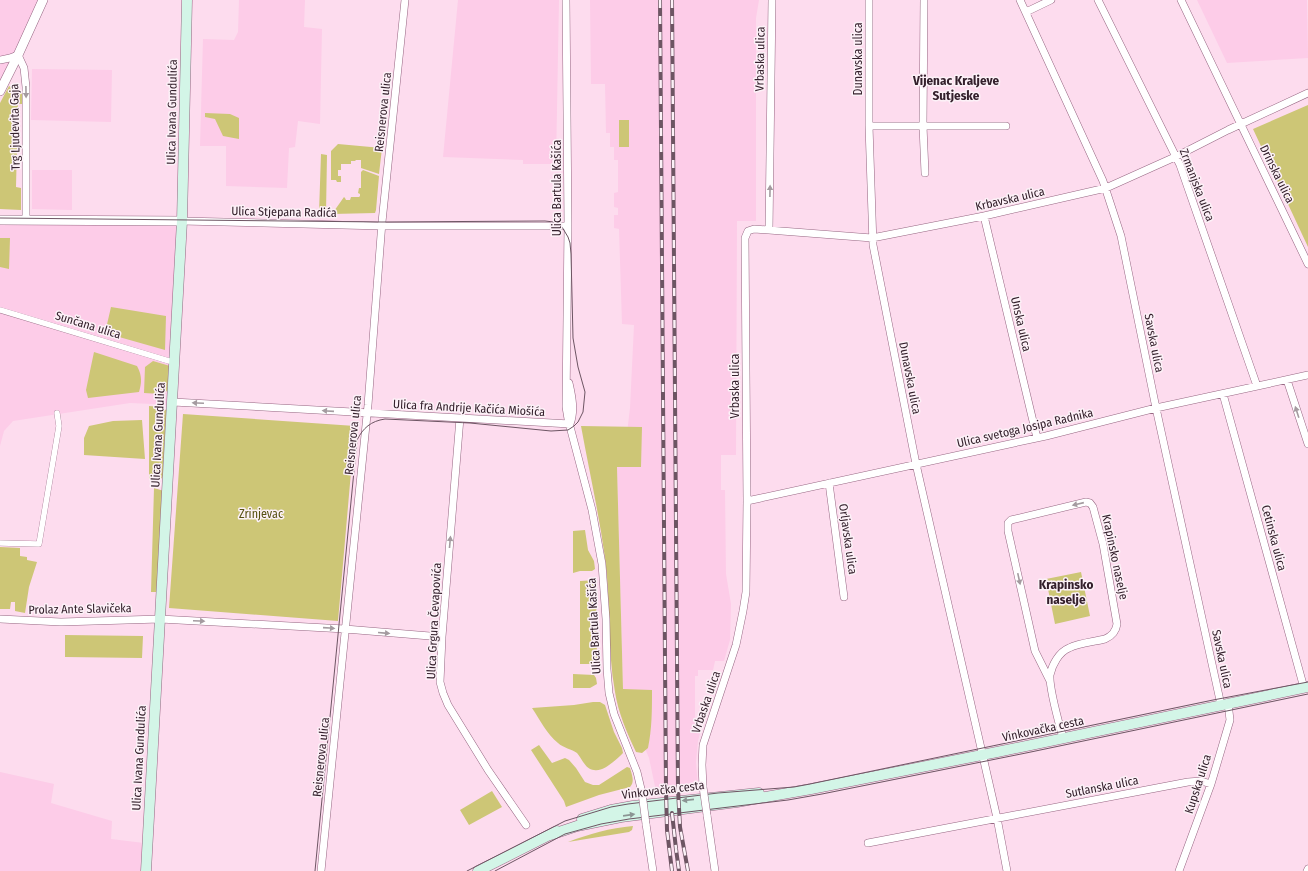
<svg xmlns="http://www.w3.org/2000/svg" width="1308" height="871" font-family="'Fira Sans Condensed',sans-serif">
  <rect width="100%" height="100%" fill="#fddcee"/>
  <path fill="#fdcce8" d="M 0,0 L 40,0 L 0,85 Z
    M 239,0 L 305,0 L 304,27 L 322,29 L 320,124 L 298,121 L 295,147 L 289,148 L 287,188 L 226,186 L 226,146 L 200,146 L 203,39 L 234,40 L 238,32 Z
    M 458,0 L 559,0 L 556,164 L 523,164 L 523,160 L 443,157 Z
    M 590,0 L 759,0 L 756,18 L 756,221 L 737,221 L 736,455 L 721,455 L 721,490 L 725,490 L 726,574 L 731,604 L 730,640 L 724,661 L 715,661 L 713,670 L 698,670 L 698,676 L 695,676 L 695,718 L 704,718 L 698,741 L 696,762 L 698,788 L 656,791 L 649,758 L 630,712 L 623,689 L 617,467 L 623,467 L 630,408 L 634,325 L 622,324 L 619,229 L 614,228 L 614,215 L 618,215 L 618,208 L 614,207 L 614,193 L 618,192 L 618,160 L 614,160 L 614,147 L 610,147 L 610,133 L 606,133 L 605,84 L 591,84 Z
    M 1197,0 L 1307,0 L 1308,58 L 1227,63 Z
    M 32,69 L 112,70 L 111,122 L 31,120 Z
    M 32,170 L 72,170 L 72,210 L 32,209 Z
    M 0,223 L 185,225 L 175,405 L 130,403 L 13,421 L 4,431 L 0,446 Z
    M 0,772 L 54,784 L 51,803 L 112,821 L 111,839 L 144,843 L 142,871 L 0,871 Z"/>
  <path fill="#cdc676" d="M 9,86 L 23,92 L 23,104 L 18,104 L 16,187 L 21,188 L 21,210 L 0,209 L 0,103 Z
    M 1308,105 L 1308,247 L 1253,129 Z
    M 205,113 L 230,114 L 239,118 L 239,139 L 223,136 L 215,119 L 205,117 Z
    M 619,120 L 629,120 L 629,147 L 619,147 Z
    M 338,144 L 382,148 L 379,174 L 361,168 L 361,160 L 356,160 L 355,161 L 351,161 L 351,164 L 341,164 L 341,170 L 338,170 L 338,176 L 341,176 L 341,182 L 337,182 L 336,180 L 331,180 L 331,151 Z
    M 321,154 L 327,155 L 326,213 L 319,213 Z
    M 363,170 L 379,176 L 376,210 L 375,213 L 332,214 L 344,197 L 345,198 L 346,200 L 350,200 L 351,197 L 359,197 L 360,196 L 360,194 L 358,193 L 359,188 L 361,188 L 361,172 Z
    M 0,238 L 10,238 L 9,269 L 0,267 Z
    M 111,307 L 166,316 L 165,350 L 105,333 Z
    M 94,352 L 137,366 C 142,375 142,382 139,392 L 88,398 L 86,390 Z
    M 153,361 L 170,366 L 169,390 L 161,394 L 144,393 L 145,367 Z
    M 149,406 L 161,407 L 166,410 L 167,414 L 163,476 L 161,479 L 149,479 Z
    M 183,414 L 355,426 L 338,621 L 169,608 Z
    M 142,420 L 145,459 L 84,455 L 84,438 L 89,426 L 113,421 Z
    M 581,426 L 642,427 L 641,467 L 617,467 L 623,689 L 652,690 C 652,710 652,729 648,748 L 642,753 L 636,752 C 627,733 618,712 615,692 C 607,648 611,602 605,558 C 599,514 589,470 581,426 Z
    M 154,488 L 164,491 L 159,592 L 151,592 Z
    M 585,530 L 588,550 L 594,561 L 595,569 L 592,571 L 580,571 L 573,573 L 573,531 Z
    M 0,547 L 20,548 L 20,556 L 27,557 L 27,560 L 37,562 L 29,587 L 25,613 L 15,611 L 15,602 L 11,602 L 10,609 L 0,609 Z
    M 1081,572 L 1090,616 L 1055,624 L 1046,579 Z
    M 596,580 L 597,664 L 580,664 L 580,581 Z
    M 65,635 L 143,636 L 142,658 L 65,657 Z
    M 573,674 L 594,675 L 596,678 L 597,684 L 590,688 L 573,688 Z
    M 593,702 L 600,702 L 605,705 L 614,732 L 622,748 L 623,753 L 620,756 C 613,762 603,772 594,770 C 586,770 582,759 577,753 C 572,749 563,748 558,743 C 547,734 540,720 532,708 L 574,705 Z
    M 539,745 L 552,763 L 565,758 L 569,760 L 576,768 L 585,782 L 593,785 L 599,785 L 627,767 L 630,768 C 632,775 635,782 630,787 L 599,795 L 566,807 L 564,801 L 531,750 Z
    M 492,791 L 502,807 L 469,825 L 460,810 Z
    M 633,826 L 632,830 L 629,832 L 568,842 C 589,834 610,828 633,826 Z"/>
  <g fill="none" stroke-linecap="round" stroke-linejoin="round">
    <g stroke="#966682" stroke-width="6">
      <path id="pedestrian" d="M 0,310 L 169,361
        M 0,543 L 39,544 L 59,426 L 57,413"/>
    </g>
    <g stroke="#966682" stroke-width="8">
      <path id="minor" d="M 566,0 L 568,226 L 566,407 L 568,419 L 592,510 L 602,564 L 606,619 L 607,669 L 609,693 L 614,714 L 637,772 L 642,793
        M 869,0 L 869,126 L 873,245 L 916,464 L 997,818 L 1007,871
        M 924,0 L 923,126 L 925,173
        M 1020,0 L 1103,181 L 1121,236 L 1156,408 L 1221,705
        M 1098,0 L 1180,165 L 1257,386
        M 1181,0 L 1308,264
        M 1026,12 L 1051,0
        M 0,60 L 10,58 L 18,55 L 24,68 L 26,87 L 26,220
        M 869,126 L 1006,126
        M 984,216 L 1037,438
        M 182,221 L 382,226 L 568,226
        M 769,230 L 772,0
        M 1287,380 L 1308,444
        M 569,383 C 572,396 575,411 570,424
        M 1223,394 L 1304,688
        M 173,402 L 570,424
        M 460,418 L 442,637 L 440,682 L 443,693 L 448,705 L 488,770 L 526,825
        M 829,483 L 844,597
        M 747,501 L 1046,436 L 1156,408 L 1308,375
        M 0,619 L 61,622 L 160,619 L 345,629 L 442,637
        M 1050,681 L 1035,651 L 1008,531 L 1008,523 L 1011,520 L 1086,502 L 1090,503 L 1093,507 L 1103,544 L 1117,624 C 1116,632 1112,636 1105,639 C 1093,642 1079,643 1069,648 C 1059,652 1052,665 1050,675 C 1049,689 1059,723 1063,738
        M 703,787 L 702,765 L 703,745 L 736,645 L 743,611 L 746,592 L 747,501 L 745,238 L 748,231 L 754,229 L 872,238 L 984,216 L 1106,188 L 1175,157 L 1228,130 L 1308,93
        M 707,815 L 715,871
        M 646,824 L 653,871
        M 868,843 L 1188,782 L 1201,781 L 1211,784
        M 321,871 L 368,405 L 382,222 L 405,0
        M 1179,871 L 1211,784 L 1230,720 L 1228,703
        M 1307,871 L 1308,869"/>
    </g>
    <g stroke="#966682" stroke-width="10">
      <path id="tertiary" d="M 0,91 L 18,55 L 43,0
        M 0,220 L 182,221"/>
    </g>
    <g stroke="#966682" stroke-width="11">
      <path id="secondary" d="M 582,819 L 611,810 L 633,806 L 759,793
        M 550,835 L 577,826 L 621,817 L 737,802 L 811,789 L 997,752 L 1308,687
        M 146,871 L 182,221 L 187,0
        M 478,871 L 557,831"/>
    </g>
    <use href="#pedestrian" stroke="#fff" stroke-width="5.5"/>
    <use href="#minor" stroke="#fff" stroke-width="7"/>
    <use href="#tertiary" stroke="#fff" stroke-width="9"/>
    <use href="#secondary" stroke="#d3f5e7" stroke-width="10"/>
    <path stroke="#6d5563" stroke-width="1" d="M 0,218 L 382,222 L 545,221 L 554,222 L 562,227 L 568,237 L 570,243 L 571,254 L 573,338 L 578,367 L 585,392 L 583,412 L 578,422 L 574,426 L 568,430 L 551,431 L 470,423 L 385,419 C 371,421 363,428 357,440 L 315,871
      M 467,871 L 565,821 L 611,807 L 628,804 L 718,793 L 794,787 L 810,784 L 1213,700 L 1308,682
      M 495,871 L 565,834 L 601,824 L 629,819 L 788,800 L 822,794 L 1026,753 L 1308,694"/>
    <g stroke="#6d5563" stroke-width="4">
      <path id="rail" d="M 660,0 L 666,790 L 667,830 L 672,871
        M 672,0 L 678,789 L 680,827 L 688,871
        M 672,813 L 676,849 L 679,871"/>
    </g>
    <use href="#rail" stroke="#fcf1f7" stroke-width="2.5" stroke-dasharray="8" stroke-linecap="butt"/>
    <g stroke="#966682" stroke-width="8" stroke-linecap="butt">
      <path id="minor-bridge" d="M 703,787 L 707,815
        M 642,793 L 646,824"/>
    </g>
    <use href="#minor-bridge" stroke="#fff" stroke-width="7"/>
  </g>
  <defs><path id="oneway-solid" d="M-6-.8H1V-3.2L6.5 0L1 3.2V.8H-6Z"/></defs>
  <g fill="#a49ba0">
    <use href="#oneway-solid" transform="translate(26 92) rotate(89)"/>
    <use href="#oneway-solid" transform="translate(770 191) rotate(-89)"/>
    <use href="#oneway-solid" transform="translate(198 403) rotate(-177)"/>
    <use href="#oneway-solid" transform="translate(328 411) rotate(-176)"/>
    <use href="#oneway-solid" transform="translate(1297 412) rotate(-108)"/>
    <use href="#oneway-solid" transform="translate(1078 504) rotate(167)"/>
    <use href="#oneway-solid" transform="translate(450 542) rotate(-85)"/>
    <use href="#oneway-solid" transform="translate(1019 579) rotate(78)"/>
    <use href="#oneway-solid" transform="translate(199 621) rotate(3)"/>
    <use href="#oneway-solid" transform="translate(329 628) rotate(4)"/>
    <use href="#oneway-solid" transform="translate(384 633) rotate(5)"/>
  </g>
  <g fill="#8b9593">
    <use href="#oneway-solid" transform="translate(688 800) rotate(174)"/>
    <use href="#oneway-solid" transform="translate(629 815) rotate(-8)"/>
  </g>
  <g text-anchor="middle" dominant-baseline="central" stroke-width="3" stroke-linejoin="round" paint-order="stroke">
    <g font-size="12" fill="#34202c" stroke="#fcf1f7">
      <text transform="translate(760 59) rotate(-89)">Vrbaska ulica</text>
      <text transform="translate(858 59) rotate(-90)">Dunavska ulica</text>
      <text transform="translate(172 112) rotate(-89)">Ulica Ivana Gundulića</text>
      <text transform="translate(383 112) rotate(-84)">Reisnerova ulica</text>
      <text transform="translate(15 127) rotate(-91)">Trg Ljudevita Gaja</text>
      <text transform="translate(1277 174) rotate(64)">Drinska ulica</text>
      <text transform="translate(1197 185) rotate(69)">Zrmanjska ulica</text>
      <text transform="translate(557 188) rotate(-90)">Ulica Bartula Kašića</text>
      <text transform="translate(1010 199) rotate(-13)">Krbavska ulica</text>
      <text transform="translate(284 212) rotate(1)">Ulica Stjepana Radića</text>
      <text transform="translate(1021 324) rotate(77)">Unska ulica</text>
      <text transform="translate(88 325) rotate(17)">Sunčana ulica</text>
      <text transform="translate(1154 343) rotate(79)">Savska ulica</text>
      <text transform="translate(910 378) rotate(79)">Dunavska ulica</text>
      <text transform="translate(735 386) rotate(-90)">Vrbaska ulica</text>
      <text transform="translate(469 408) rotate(3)">Ulica fra Andrije Kačića Miošića</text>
      <text transform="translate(1025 428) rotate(-13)">Ulica svetoga Josipa Radnika</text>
      <text transform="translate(158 435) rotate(-87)">Ulica Ivana Gundulića</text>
      <text transform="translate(353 435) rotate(-84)">Reisnerova ulica</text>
      <text transform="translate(1274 538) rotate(75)">Cetinska ulica</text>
      <text transform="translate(848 539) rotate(82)">Orljavska ulica</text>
      <text transform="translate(1115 557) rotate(78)">Krapinsko naselje</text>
      <text transform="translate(80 609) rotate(-1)">Prolaz Ante Slavičeka</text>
      <text transform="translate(434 621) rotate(-87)">Ulica Grgura Čevapovića</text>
      <text transform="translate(594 626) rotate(-93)">Ulica Bartula Kašića</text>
      <text transform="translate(1222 659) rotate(78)">Savska ulica</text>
      <text transform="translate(706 702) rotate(-71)">Vrbaska ulica</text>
      <text transform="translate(1043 729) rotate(-12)">Vinkovačka cesta</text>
      <text transform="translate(321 757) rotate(-84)">Reisnerova ulica</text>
      <text transform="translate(139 758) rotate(-87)">Ulica Ivana Gundulića</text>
      <text transform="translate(1198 784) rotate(-72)">Kupska ulica</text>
      <text transform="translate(1102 787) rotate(-11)">Sutlanska ulica</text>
      <text transform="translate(663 790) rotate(-7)">Vinkovačka cesta</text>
    </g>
    <g font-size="12" fill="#585213" stroke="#fcf1f7">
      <text x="261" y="514">Zrinjevac</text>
    </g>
    <g font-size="13" font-weight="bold" fill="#34202c" stroke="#fcf1f7">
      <text x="956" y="80">Vijenac Kraljeve<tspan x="956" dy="15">Sutjeske</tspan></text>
      <text x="1066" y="584">Krapinsko<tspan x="1066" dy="15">naselje</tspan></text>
    </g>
  </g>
</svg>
